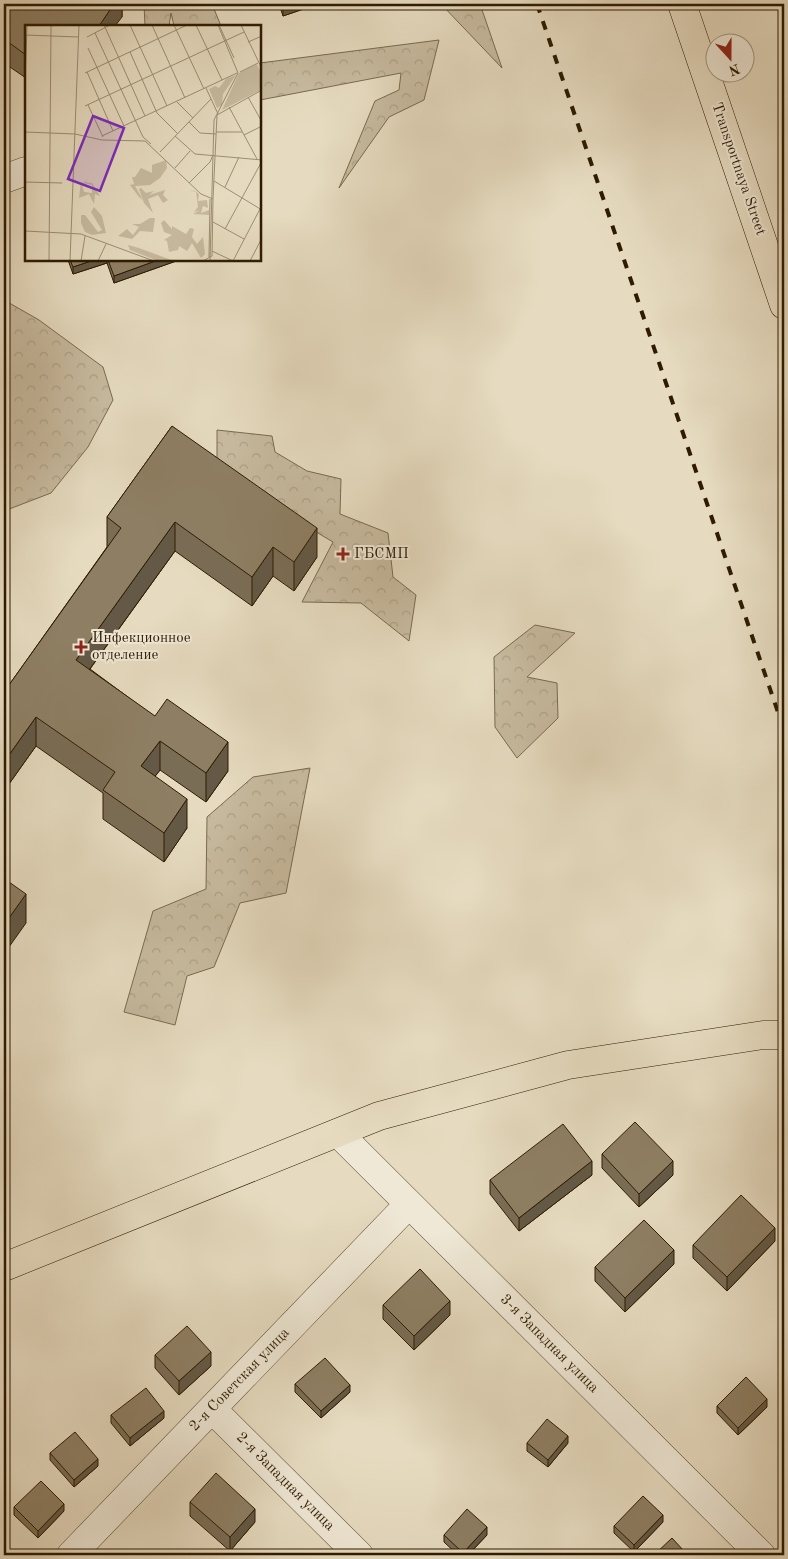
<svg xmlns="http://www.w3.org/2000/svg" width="788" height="1559" font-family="'Old Standard TT',serif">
  <defs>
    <pattern id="forest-crowns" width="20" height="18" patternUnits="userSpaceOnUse" patternTransform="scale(1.25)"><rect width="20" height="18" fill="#c7ba9f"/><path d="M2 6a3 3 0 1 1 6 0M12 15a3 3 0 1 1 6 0" fill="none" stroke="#ab9f87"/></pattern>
  </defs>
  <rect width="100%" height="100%" fill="#e6dbc0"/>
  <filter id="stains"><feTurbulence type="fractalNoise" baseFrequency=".004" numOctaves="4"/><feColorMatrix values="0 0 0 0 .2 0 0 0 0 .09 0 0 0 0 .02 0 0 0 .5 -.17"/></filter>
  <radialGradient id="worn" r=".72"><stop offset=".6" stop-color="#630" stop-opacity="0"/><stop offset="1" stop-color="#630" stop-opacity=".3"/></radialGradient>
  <path fill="url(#forest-crowns)" stroke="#7a6a50" d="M 144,4 L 212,4 L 221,26 L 174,26 L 171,13 L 169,26 L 145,26 Z
    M 441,4 L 480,4 L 502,68 Z
    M 439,40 L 424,100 L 389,117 L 339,188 L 375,101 L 399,90 L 401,73 L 260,100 L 260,63 Z
    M 4,300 L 39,320 L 103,367 L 113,400 L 88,447 L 51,493 L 4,511 Z
    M 217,430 L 272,436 L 275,452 L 307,471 L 341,479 L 340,514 L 388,533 L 393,577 L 416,595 L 409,641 L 361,603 L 302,602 L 333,542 L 217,473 Z
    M 535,625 L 575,633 L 527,677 L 557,683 L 558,718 L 517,758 L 495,727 L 494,657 Z
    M 310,768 L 286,893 L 240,903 L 214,967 L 187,976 L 175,1025 L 124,1012 L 153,911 L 206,889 L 207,817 L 253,777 Z"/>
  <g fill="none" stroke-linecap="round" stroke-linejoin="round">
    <g stroke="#5c4b30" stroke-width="29">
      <path id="minor" d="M 4,179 L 26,171
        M 338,1133 L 761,1555
        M 212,1409 L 359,1555
        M 71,1555 L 409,1204"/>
    </g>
    <g stroke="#2e1b00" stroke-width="29">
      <path id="major" d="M 682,4 L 784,305
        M 4,1267 L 379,1116 L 568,1065 L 763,1035 L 784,1035"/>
    </g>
    <use href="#minor" stroke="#efe8d6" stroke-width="28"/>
    <use href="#major" stroke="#e6dbc0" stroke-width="28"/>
    <path stroke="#2e1b00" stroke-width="4" stroke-dasharray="9 9" stroke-linecap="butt" d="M 537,4 L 784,730"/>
  </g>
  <path fill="#7a6d56" stroke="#2e1b00" d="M 4,4 L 122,4 L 122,17 L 26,26 L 26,78 L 4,63 Z
    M 279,4 L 318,4 L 283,16 Z
    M 68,260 L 179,260 L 114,283 L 107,263 L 73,274 Z
    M 172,426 L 317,557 L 294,591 L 273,576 L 252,606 L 175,551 L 90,669 L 228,771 L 206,802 L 160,770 L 155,776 L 187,828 L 164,862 L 103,819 L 103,793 L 36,746 L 4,791 L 4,692 L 107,547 L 107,517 Z
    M 602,1154 L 673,1175 L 639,1207 L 602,1168 Z
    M 592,1175 L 519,1231 L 490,1194 L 490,1180 Z
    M 775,1241 L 727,1291 L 693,1258 L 693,1245 Z
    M 674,1264 L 625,1312 L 595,1281 L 595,1267 Z
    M 383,1305 L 450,1315 L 414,1350 L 383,1319 Z
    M 155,1355 L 211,1366 L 179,1395 L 155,1368 Z
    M 295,1384 L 350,1392 L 321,1418 L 295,1392 Z
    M 717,1406 L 767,1407 L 738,1435 L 717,1413 Z
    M 111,1415 L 164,1418 L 130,1446 L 111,1423 Z
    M 527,1443 L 568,1443 L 548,1467 L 527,1451 Z
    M 50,1453 L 98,1466 L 74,1487 L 50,1460 Z
    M 190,1502 L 255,1522 L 230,1551 L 190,1516 Z
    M 14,1507 L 64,1511 L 38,1538 L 14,1515 Z
    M 663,1522 L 634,1552 L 614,1533 L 614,1526 Z
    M 444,1535 L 487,1535 L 468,1555 L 458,1555 L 444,1542 Z"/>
  <path fill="#635946" stroke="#2e1b00" d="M 114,4 L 122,4 L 122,17 L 115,26 L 99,26 Z
    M 283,4 L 318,4 L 283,16 Z
    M 94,260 L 107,260 L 107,263 L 73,274 L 73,267 Z
    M 158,260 L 179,260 L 114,283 L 114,276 Z
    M 175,522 L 175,551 L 76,688 L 76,660 Z
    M 317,528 L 317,557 L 294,591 L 294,562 Z
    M 273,547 L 273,576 L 252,606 L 252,577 Z
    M 36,717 L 36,746 L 4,791 L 4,762 Z
    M 160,741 L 160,770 L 141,795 L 141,766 Z
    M 228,742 L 228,771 L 206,802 L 206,773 Z
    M 187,799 L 187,828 L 164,862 L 164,833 Z
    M 26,894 L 26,923 L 4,954 L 4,925 Z
    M 592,1161 L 592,1175 L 519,1231 L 519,1218 Z
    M 673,1161 L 673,1175 L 639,1207 L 639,1194 Z
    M 775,1228 L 775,1241 L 727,1291 L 727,1277 Z
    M 674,1250 L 674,1264 L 625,1312 L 625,1298 Z
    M 450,1301 L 450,1315 L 414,1350 L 414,1336 Z
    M 211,1352 L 211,1366 L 179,1395 L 179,1381 Z
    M 350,1385 L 350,1392 L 321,1418 L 321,1411 Z
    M 767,1399 L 767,1407 L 738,1435 L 738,1428 Z
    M 164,1411 L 164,1418 L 130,1446 L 130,1438 Z
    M 568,1436 L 568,1443 L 548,1467 L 548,1460 Z
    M 98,1459 L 98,1466 L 74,1487 L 74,1480 Z
    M 64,1504 L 64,1511 L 38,1538 L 38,1531 Z
    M 255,1509 L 255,1522 L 230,1551 L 230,1537 Z
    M 663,1515 L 663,1522 L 634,1552 L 634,1545 Z
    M 487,1527 L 487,1535 L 468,1555 L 463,1555 L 463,1553 Z
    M 684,1551 L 684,1555 L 680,1555 Z"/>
  <path fill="#8e7f64" stroke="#2e1b00" d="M 4,4 L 114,4 L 99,26 L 26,26 L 26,55 L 4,39 Z
    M 70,260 L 94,260 L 73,267 Z
    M 108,260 L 158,260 L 114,276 Z
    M 172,426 L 317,528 L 294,562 L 273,547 L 252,577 L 175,522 L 76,660 L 155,716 L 167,699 L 228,742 L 206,773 L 160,741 L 141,766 L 187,799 L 164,833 L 103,790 L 115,772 L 36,717 L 4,762 L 4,692 L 121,528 L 107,517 Z
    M 9,882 L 26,894 L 4,925 L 4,889 Z
    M 635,1122 L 673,1161 L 639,1194 L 602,1154 Z
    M 563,1124 L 592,1161 L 519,1218 L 490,1180 Z
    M 741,1195 L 775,1228 L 727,1277 L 693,1245 Z
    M 644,1220 L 674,1250 L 625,1298 L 595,1267 Z
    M 420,1269 L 450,1301 L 414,1336 L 383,1305 Z
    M 187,1326 L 211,1352 L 179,1381 L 155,1355 Z
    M 325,1358 L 350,1385 L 321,1411 L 295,1384 Z
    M 746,1377 L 767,1399 L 738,1428 L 717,1406 Z
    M 146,1388 L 164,1411 L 130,1438 L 111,1415 Z
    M 547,1419 L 568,1436 L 548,1460 L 527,1443 Z
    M 75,1432 L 98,1459 L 74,1480 L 50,1453 Z
    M 216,1473 L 255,1509 L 230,1537 L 190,1502 Z
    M 41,1481 L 64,1504 L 38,1531 L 14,1507 Z
    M 643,1496 L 663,1515 L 634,1545 L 614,1526 Z
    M 467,1509 L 487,1527 L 463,1553 L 444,1535 Z
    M 672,1538 L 684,1551 L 680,1555 L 654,1555 Z"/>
  <g fill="#8f2418" stroke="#efe8d6" stroke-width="2">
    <path d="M340.5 546.5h5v5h5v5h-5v5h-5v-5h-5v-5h5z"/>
    <path d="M78.5 639.5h5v5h5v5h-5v5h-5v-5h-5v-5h5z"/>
  </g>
  <g text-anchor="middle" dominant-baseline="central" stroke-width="4" stroke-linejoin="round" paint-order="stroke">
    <g font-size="15" fill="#2e1b00" stroke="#efe8d6">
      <text transform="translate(738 169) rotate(71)">Transportnaya Street</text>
      <text transform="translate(549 1344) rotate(45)">3-я Западная улица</text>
      <text transform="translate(240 1380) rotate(-46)">2-я Советская улица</text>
      <text transform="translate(285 1482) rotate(45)">2-я Западная улица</text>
    </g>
    <g font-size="15" fill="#2e1b00" stroke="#efe8d6" text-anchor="start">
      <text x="354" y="554">ГБСМП</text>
      <text x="92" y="638">Инфекционное<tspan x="92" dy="17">отделение</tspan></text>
    </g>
  </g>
  <g transform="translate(25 25)">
    <rect width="236" height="236" fill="#e6dbc0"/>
    <path d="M 211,50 L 198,69 L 197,80 L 192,83 L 184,64 L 190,61 L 194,63 L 201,54 ZM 141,135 L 142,143 L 135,153 L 125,160 L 110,161 L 118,175 L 114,172 L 105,160 L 109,159 L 107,152 L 110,152 L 116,143 L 127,148 L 127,140 ZM 64,153 L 60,157 L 67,158 L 75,171 L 70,169 L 69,179 L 64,169 L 54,173 L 56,156 L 59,167 L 67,168 L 67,160 L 58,158 ZM 116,163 L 121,168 L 129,166 L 124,170 L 140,165 L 138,170 L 143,175 L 138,178 L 133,170 L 123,174 L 128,188 L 119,178 L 114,164 ZM 164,165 L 170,166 L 174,169 L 173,176 L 182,175 L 183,183 L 178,181 L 176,188 L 184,185 L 184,190 L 168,189 L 175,185 L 169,187 L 173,182 L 171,167 ZM 69,182 L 77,191 L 81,208 L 67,210 L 60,207 L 56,198 L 56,190 L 60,190 L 73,207 L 77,205 L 66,187 ZM 125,193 L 130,193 L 128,207 L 115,206 L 107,214 L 93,211 L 102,204 L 108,210 L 114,202 L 107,199 L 115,199 ZM 139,195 L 147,204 L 147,201 L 161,209 L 165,203 L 169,204 L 167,212 L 172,219 L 178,212 L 180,229 L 176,233 L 167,218 L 162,226 L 154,221 L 153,225 L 144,227 L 142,216 L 139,215 L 147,210 L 139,207 L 136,198 ZM 103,220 L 114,223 L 149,236 L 133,236 L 105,225 Z" fill="#c7ba9f"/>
    <path d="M 232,39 L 236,48 L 236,65 L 197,85 L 214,48 Z" fill="#c7ba9f"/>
    <path fill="none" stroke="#9c8e73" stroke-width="1" d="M 79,0 L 120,91M 105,0 L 142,81M 127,0 L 160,73M 149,0 L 179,64M 171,0 L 197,55M 194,0 L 209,33M 216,0 L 237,44M 70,8 L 118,112 L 126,119M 0,10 L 53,12M 62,12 L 85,0M 223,17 L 237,11M 63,23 L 99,101M 105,27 L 132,88 L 153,109M 62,47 L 88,106M 215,47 L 233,38M 60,48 L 162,0M 0,59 L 2,0M 181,63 L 193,89M 223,72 L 237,97M 152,77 L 168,93M 63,80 L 78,112M 60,81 L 219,7M 204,82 L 232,134M 164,97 L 175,108 L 191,109M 0,107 L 50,109 L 77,115 L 120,116 L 176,169 L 188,174 L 192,90 L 237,65M 191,107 L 217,107M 219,110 L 237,101M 77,111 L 212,48M 150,111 L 170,129 L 237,135M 135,127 L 186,74M 150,143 L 165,126M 189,156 L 237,185M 0,157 L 37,158M 164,158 L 185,137 L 188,130M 200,162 L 214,132M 188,197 L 219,214M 200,204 L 237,136M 0,206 L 56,209 L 129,236M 187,226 L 208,236M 184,232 L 185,174M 24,236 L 26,0M 45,236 L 54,0M 56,236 L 60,211M 73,236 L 81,219M 178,236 L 187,231 L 188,174M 185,236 L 189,95 L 213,48 L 193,0M 208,236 L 237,180M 225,236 L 237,213"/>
    <path fill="#7b2cbf" fill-opacity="0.15" stroke="#7b2cbf" stroke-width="2.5" d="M 68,91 L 99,103 L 75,166 L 43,154 Z"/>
    <rect width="236" height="236" fill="none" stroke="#2e1b00" stroke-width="2.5"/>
  </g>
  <rect width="788" height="1559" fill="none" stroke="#e6dbc0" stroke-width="20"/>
  <rect x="5" y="5" width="778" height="1549" fill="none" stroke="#2e1b00" stroke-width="2.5"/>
  <rect x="10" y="10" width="768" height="1539" fill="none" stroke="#2e1b00"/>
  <g transform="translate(730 58) rotate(159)"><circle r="24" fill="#efe8d6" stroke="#a29680"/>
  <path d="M0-4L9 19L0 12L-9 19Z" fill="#8f2418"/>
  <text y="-8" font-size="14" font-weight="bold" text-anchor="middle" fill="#2e1b00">N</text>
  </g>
  <rect width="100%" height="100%" filter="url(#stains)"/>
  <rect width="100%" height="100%" fill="url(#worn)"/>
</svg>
